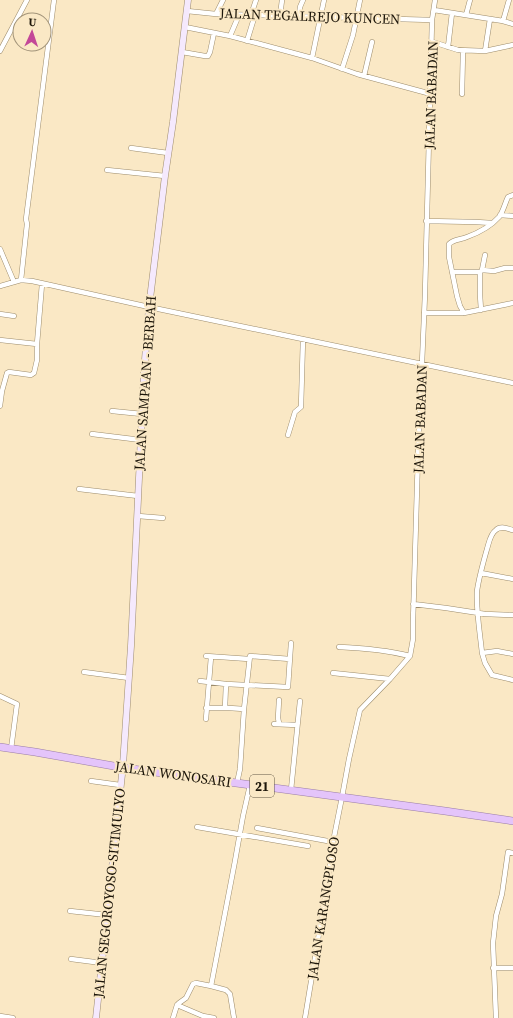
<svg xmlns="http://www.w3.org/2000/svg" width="513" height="1018" font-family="'Source Serif 4',serif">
  <rect width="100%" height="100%" fill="#fae8c5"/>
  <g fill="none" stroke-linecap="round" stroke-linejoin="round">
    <g stroke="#9d8c6c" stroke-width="5.5">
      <path id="minor" d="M 434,10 L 503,21 L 513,24
        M 187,11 L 216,14 L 432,20
        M 216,14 L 223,0
        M 251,15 L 256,0
        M 466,15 L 470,0
        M 280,16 L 282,0
        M 299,16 L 300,7 L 303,0
        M 503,21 L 509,0
        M 185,27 L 230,36 L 312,58 L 357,74 L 431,94
        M 230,36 L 239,15
        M 247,41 L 255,15
        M 433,42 L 458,50 L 485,51 L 490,19
        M 448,47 L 452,13
        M 0,51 L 27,0
        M 485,51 L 513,45
        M 182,52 L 205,56 L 208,56 L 210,52 L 214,33
        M 312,58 L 324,0
        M 342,69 L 353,35 L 360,0
        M 364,76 L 372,42
        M 462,94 L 463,51
        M 131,148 L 168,153
        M 107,170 L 165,176
        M 500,215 L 513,216
        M 426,221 L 476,222 L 492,223
        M 0,249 L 14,282
        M 482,270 L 494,271 L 505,268 L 513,268
        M 452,272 L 480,272
        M 21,280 L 27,224 L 26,219 L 54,0
        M 0,286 L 21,280 L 32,281 L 149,307 L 513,383
        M 481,310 L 480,295 L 480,272 L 482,270 L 485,255
        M 424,313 L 464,313 L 513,303
        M 464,313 L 460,306 L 457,296 L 449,257 L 449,244 C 454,239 460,240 467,237 C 478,233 491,226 499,217 C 503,212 505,203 508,197 L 513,195
        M 0,314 L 14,316
        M 0,340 L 37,344
        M 0,406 L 2,391 L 7,373 L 9,372 L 31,375 L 34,373 L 37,360 L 37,344 L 42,284
        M 112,411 L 142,414
        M 92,434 L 141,440
        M 288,435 L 295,412 L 301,407 L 303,339
        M 79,489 L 138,496
        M 138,516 L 163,518
        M 481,573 L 513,579
        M 413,604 L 446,608 L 485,614 L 513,615
        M 339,647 C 363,648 386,650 410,656
        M 482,653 C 480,633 476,611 477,591 C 479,577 483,563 487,549 C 489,543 490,534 496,530 C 501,525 508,529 513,530
        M 513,654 L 497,651 L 482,653 L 485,663 L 492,675 L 513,680
        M 206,656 L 249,659
        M 84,672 L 129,678
        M 333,673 L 390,679
        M 200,681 L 226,684 L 288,687 L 291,643
        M 0,696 L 17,704 L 11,749
        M 279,700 L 278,718 L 279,723
        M 206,708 L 229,708 L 244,709
        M 225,708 L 226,684
        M 206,719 L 211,657
        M 274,724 L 297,725
        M 91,781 L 120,785
        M 237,783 L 240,769 L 244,709 L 250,656 L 290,659
        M 291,790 L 300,701
        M 197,827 L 308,846
        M 257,828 L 333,842
        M 70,911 L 107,915
        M 71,959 L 102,963
        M 493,968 L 513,968
        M 211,986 L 226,990 L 230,994 L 234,1018
        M 177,1005 L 203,1016 L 214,1018
        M 0,1016 L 13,1018
        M 173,1018 L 177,1005 L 179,1003 L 186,998 L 193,984 L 196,983 L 211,986 L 235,861 L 243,816 L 250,785
        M 305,1018 L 328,879 L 333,842 L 342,797 L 349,759 L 360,710 L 390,679 L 410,656 L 413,639 L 413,622 L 418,455 L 425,294 L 432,20 L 435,0
        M 496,1018 L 493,943 L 496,916 L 502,894 L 508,852 L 513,853"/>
    </g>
    <g stroke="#9d8c6c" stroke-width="7">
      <path id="secondary" d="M 96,1018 L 123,765 L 131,646 L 144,373 L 149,307 L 165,176 L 173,122 L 188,0"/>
    </g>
    <g stroke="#9a7ea5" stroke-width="8">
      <path id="trunk" d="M 0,747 L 35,752 L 125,768 L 445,811 L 513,821"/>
    </g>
    <use href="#minor" stroke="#fff" stroke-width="4.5"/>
    <use href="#secondary" stroke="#f5e9fd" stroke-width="6"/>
    <use href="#trunk" stroke="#e4c4fa" stroke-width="7"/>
  </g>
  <g text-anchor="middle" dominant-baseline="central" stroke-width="4" stroke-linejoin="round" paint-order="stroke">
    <rect fill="#fae8c5" stroke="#5f5542" stroke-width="1" x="250" y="775" width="24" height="22" rx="3"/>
    <g font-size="13" font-weight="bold" fill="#1d160a">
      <text x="262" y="786">21</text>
    </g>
    <g font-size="14" fill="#1d160a" stroke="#fae8c5">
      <text transform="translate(310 16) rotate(2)">JALAN TEGALREJO KUNCEN</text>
      <text transform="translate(431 95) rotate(-88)">JALAN BABADAN</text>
      <text transform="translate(145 383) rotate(-86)">JALAN SAMPAAN - BERBAH</text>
      <text transform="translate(420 419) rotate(-88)">JALAN BABADAN</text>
      <text transform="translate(173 774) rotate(8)">JALAN WONOSARI</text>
      <text transform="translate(109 893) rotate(-84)">JALAN SEGOROYOSO-SITIMULYO</text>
      <text transform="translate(323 908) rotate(-81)">JALAN KARANGPLOSO</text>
    </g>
  </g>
  <g transform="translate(32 32) rotate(3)"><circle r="19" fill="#fae8c5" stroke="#a2947a"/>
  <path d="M0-3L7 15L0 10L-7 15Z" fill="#c34798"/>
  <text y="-6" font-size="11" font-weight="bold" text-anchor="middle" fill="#1d160a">U</text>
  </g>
</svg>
